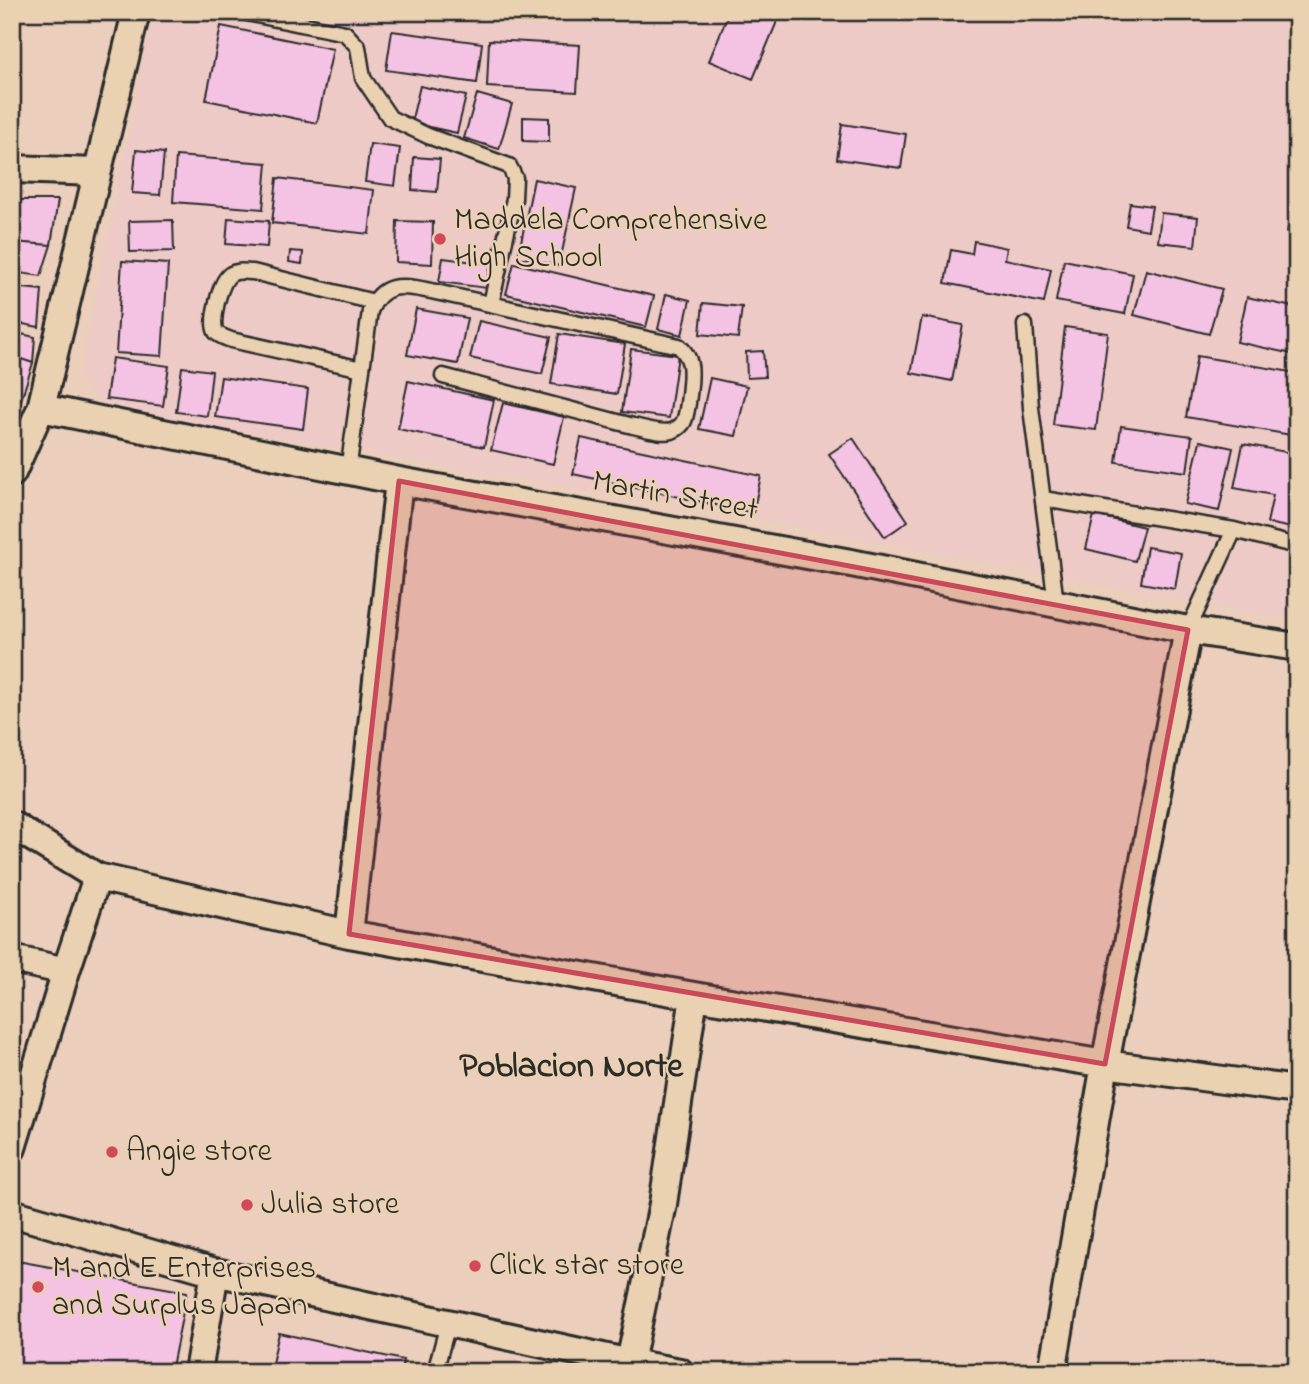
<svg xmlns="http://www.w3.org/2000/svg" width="1309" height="1384" font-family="'Indie Flower',sans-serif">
  <rect width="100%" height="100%" fill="#ebcebb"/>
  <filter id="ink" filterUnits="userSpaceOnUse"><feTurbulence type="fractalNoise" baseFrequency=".0143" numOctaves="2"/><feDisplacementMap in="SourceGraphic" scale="14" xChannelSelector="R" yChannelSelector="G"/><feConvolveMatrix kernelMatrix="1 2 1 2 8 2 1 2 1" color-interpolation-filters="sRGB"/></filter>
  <g filter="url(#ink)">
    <path fill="#eecac7" d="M 155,12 L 1297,12 L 1297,621 L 777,523 L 102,408 L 80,376 L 151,22 Z"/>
    <path fill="#f4c2e3" stroke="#2b2b2b" stroke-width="2" d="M 729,12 L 781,12 L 753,79 L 709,61 Z
      M 221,26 L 333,49 L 317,123 L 206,100 Z
      M 392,31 L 482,43 L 477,83 L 386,70 Z
      M 489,40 L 580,45 L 577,92 L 487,87 Z
      M 420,86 L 466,96 L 457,133 L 411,123 Z
      M 477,94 L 512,104 L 499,149 L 464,138 Z
      M 523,117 L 549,118 L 549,142 L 523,141 Z
      M 842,124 L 906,134 L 901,168 L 837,159 Z
      M 370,144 L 400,148 L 395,186 L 365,182 Z
      M 136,150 L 164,153 L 160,195 L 132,193 Z
      M 176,156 L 267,163 L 263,209 L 173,202 Z
      M 414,157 L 440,159 L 437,192 L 412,190 Z
      M 277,178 L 374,190 L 369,234 L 272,223 Z
      M 534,179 L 576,188 L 559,266 L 518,257 Z
      M 1297,194 L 1297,234 L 1287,232 Z
      M 18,200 L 58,200 L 51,245 L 12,242 L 12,231 Z
      M 1130,203 L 1152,206 L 1148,230 L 1126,226 Z
      M 1161,213 L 1198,217 L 1195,246 L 1158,242 Z
      M 228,218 L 269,221 L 267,247 L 226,244 Z
      M 173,220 L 174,251 L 130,252 L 129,221 Z
      M 397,221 L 433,222 L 432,264 L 396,262 Z
      M 974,241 L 1007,248 L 1005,259 L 1051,269 L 1044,303 L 945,283 L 951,250 L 972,254 Z
      M 12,242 L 51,245 L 41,276 L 12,272 Z
      M 290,251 L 303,252 L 302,264 L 289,262 Z
      M 443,258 L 491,264 L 487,288 L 439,282 Z
      M 1064,260 L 1133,274 L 1125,314 L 1056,301 Z
      M 122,261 L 168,264 L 162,356 L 116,353 Z
      M 514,263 L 654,296 L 646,327 L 506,294 Z
      M 1146,270 L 1222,289 L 1209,334 L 1134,315 Z
      M 12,287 L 42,290 L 39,327 L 12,322 Z
      M 666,294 L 690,300 L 682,335 L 658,329 Z
      M 1247,297 L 1297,308 L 1297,355 L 1237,342 Z
      M 703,303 L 742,307 L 738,338 L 700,334 Z
      M 416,309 L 467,318 L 458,364 L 407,355 Z
      M 922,317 L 963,325 L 952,381 L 911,373 Z
      M 479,321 L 551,337 L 542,374 L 470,358 Z
      M 1065,327 L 1108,333 L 1096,430 L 1053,425 Z
      M 12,332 L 35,337 L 33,363 L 12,356 Z
      M 559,334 L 625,344 L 617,394 L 551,384 Z
      M 631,349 L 678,355 L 669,418 L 622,412 Z
      M 763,351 L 765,377 L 747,378 L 746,352 Z
      M 12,356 L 33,363 L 21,400 L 12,397 Z
      M 1197,356 L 1297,373 L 1297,436 L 1186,417 Z
      M 112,358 L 169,366 L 163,406 L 106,399 Z
      M 182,367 L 212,371 L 207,416 L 176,412 Z
      M 221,377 L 308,389 L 303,429 L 215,417 Z
      M 710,378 L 747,386 L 736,436 L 699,429 Z
      M 408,381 L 494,400 L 484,447 L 398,429 Z
      M 503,403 L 564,417 L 553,464 L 491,450 Z
      M 1121,426 L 1192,436 L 1187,472 L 1116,462 Z
      M 581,438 L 761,476 L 753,513 L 573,474 Z
      M 853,438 L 908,521 L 885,537 L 829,454 Z
      M 1200,441 L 1233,448 L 1219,511 L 1185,504 Z
      M 1243,444 L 1297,454 L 1297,529 L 1267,523 L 1273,495 L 1234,488 Z
      M 1094,515 L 1144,527 L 1135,561 L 1086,549 Z
      M 1147,547 L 1181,553 L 1175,589 L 1141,583 Z
      M 12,1260 L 187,1292 L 171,1372 L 12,1372 Z
      M 279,1333 L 403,1360 L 401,1372 L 270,1372 Z"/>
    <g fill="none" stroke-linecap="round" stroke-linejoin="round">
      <g stroke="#2b2b2b" stroke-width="19">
        <path id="service" d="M 242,12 L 345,33 L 358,47 L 363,78 L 390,118 L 428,136 L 509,166 L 515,178 L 514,199 L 491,304
          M 1025,325 L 1031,408 L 1056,603
          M 362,369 L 231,340 C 226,338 219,336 216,332 C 210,322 220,280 231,274 C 237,270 246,272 253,272 L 374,302
          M 348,471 L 370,311 C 383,280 404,286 431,291 L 679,346 C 685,352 689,357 690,365 C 692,374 688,412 684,421 C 682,425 677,429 672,431 C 660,434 644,428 633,426 L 443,376
          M 1043,499 L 1234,530 L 1297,546
          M 1188,630 L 1234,530
          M 435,1372 L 448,1324"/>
      </g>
      <g stroke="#2b2b2b" stroke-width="32">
        <path id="minor" d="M 12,169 L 97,172
          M 41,408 L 399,481 L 851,563 L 1188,630 L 1297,647
          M 12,473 L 41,408 L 136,12
          M 12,825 L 97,877
          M 349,934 L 399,481
          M 12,959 L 66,971
          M 12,1148 L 66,971 L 97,877 L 349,934 L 694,996 L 1105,1064 L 1297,1090
          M 12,1213 L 215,1272 L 630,1363 L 680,1372
          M 198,1372 L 215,1272
          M 628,1372 L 663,1204 L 694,996
          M 1052,1372 L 1105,1064 L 1188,630"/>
      </g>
      <use href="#service" stroke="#e9d1b1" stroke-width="14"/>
      <use href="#minor" stroke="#e9d1b1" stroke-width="26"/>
    </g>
  </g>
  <path fill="#c94859" fill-opacity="0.2" stroke="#c94859" stroke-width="5" stroke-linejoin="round" d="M 399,481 L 1188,630 L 1105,1064 L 349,934 Z"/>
  <g fill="#d1495b" stroke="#e9d1b1" stroke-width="2.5">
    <circle cx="440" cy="239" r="7"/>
    <circle cx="112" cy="1152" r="7"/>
    <circle cx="247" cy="1205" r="7"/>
    <circle cx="475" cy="1266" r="7"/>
    <circle cx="38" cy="1287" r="7"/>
  </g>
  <g text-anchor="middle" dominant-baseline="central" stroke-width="5" stroke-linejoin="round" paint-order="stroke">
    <g font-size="32" fill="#2b2b2b" stroke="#e9d1b1" text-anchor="start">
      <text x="454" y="221">Maddela Comprehensive<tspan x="454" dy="37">High School</tspan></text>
      <text x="126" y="1152">Angie store</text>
      <text x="261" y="1205">Julia store</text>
      <text x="489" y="1266">Click star store</text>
      <text x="52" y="1269">M and E Enterprises<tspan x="52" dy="37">and Surplus Japan</tspan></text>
    </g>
    <g font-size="32" fill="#2b2b2b" stroke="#e9d1b1">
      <text transform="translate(675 497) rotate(10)">Martin Street</text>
    </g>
    <g font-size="35" font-weight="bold" fill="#2b2b2b" stroke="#e9d1b1">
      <text x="571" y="1067">Poblacion Norte</text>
    </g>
  </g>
  <rect width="1309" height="1384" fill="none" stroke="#e9d1b1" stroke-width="42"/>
  <rect x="21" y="21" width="1267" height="1342" fill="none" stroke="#2b2b2b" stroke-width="2.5" filter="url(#ink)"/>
</svg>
